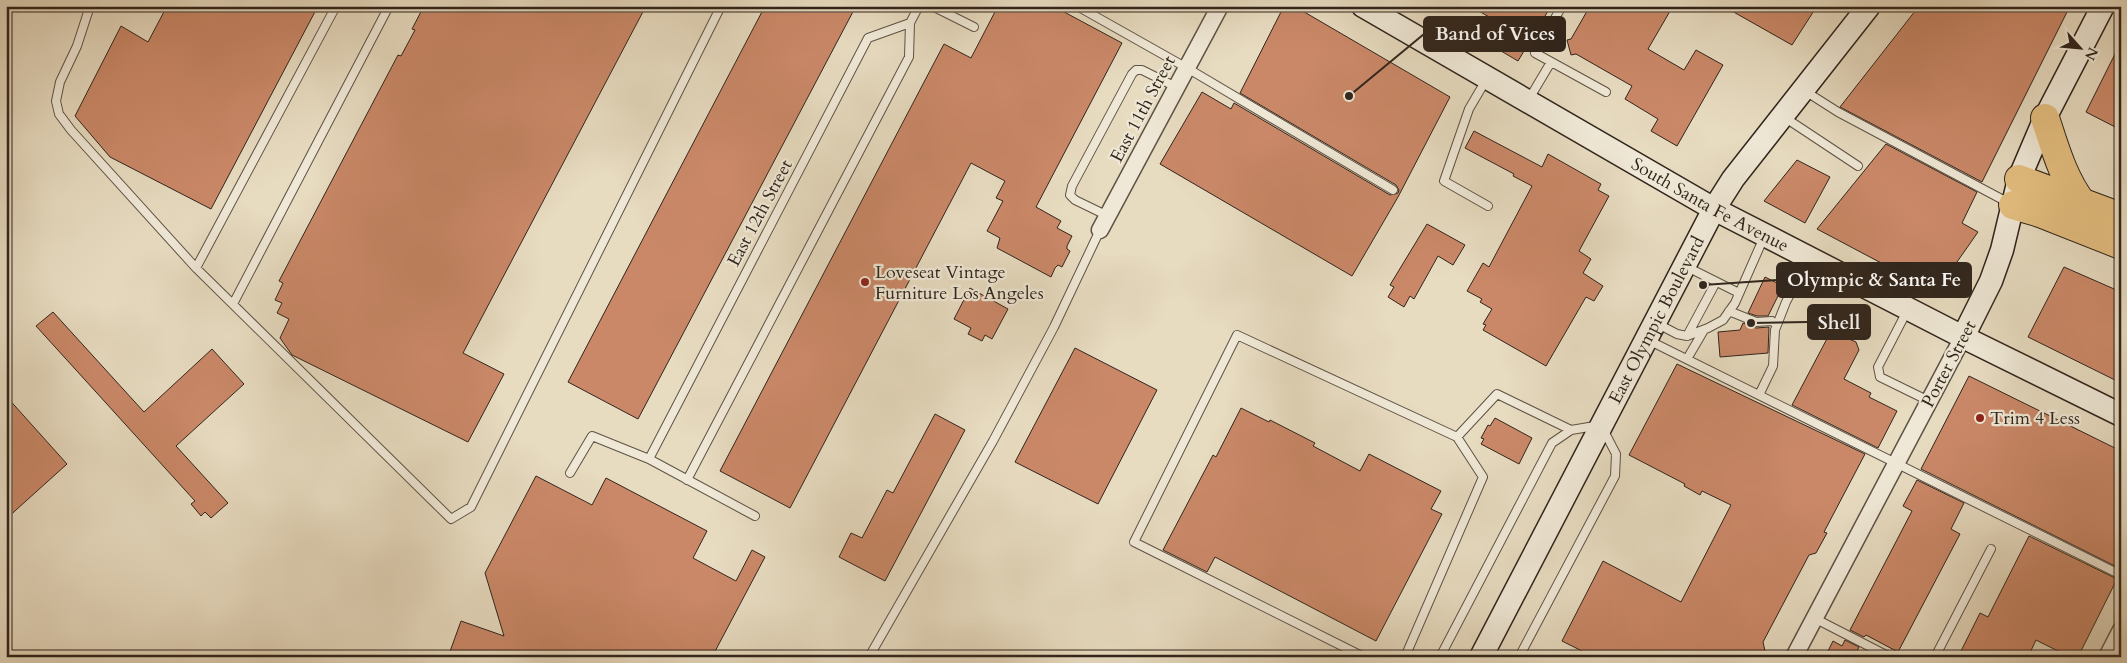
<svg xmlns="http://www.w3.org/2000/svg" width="2127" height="663" font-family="Cardo,serif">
  <rect width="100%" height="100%" fill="#e7dbc0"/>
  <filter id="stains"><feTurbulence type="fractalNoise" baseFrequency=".004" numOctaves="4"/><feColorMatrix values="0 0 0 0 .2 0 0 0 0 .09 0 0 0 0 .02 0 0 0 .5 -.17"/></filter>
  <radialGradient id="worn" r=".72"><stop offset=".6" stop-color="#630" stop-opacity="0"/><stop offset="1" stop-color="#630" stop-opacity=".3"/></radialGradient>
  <path fill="#ca8868" stroke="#30251c" d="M 167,6 L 318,6 L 211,209 L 110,157 L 75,116 L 121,26 L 148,42 Z
    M 424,6 L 646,6 L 463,353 L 504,374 L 468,442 L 292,355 L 280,338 L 289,319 L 277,313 L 282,303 L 275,300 L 283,283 L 279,281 L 398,55 L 401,56 L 415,30 L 412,29 Z
    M 765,6 L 856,6 L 638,419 L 568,382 Z
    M 998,6 L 1053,6 L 1122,43 L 1036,207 L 1061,221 L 1057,228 L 1072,236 L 1067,246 L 1067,249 L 1070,251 L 1062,267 L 1058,265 L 1055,268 L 1051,277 L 997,248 L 1000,238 L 987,231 L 1003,201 L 996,198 L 1005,181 L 971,163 L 790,508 L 720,471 L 944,44 L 971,58 Z
    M 1284,6 L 1294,6 L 1450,97 L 1398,197 L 1352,276 L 1160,164 L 1202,92 L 1231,109 L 1234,103 L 1390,195 L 1398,193 L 1399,190 L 1396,185 L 1240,93 Z
    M 1470,6 L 1551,6 L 1518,61 L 1479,38 L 1491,18 Z
    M 1590,6 L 1673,6 L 1648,49 L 1684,70 L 1696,50 L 1723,65 L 1677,146 L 1651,131 L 1658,119 L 1625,99 L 1632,86 L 1576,54 L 1571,55 L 1567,40 L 1571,39 Z
    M 1723,6 L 1817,6 L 1792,45 Z
    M 1919,6 L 2070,6 L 1982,182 L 1840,107 Z
    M 2121,42 L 2121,130 L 2086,112 Z
    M 1474,131 L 1542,167 L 1548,154 L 1601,184 L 1598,190 L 1609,196 L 1579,251 L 1591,259 L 1583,273 L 1603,286 L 1594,301 L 1586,297 L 1546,366 L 1483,330 L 1486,325 L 1483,324 L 1492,309 L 1480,302 L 1482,299 L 1467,291 L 1483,263 L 1489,267 L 1532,186 L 1513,176 L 1514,174 L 1465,148 Z
    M 1886,144 L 1977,192 L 1962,223 L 1978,232 L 1936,292 L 1817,229 Z
    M 1797,160 L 1830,177 L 1805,223 L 1764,201 Z
    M 1427,224 L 1465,245 L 1453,265 L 1438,256 L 1414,299 L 1410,296 L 1404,307 L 1388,297 L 1394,287 L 1390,285 Z
    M 2064,267 L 2121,292 L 2121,383 L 2028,337 Z
    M 1765,277 L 1783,286 L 1768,316 L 1757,316 L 1748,313 Z
    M 970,288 L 1008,309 L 992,339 L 985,335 L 982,341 L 968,334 L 971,328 L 954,319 Z
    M 53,312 L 144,412 L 212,349 L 244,384 L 176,446 L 228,503 L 211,518 L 205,512 L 201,516 L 191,504 L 195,501 L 36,326 Z
    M 1743,323 L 1756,328 L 1769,327 L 1768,353 L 1720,357 L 1718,332 L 1740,330 Z
    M 1830,333 L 1841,338 L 1842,336 L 1856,342 L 1859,350 L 1844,379 L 1871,393 L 1869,397 L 1897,411 L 1878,448 L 1792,405 Z
    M 1075,348 L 1157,390 L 1098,504 L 1015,462 Z
    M 1677,364 L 1865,454 L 1824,532 L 1827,533 L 1816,553 L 1809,555 L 1763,642 L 1765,651 L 1763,657 L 1594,657 L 1562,641 L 1603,561 L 1681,602 L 1731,505 L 1702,491 L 1700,495 L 1684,486 L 1685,484 L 1629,455 Z
    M 1969,376 L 2121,451 L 2121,569 L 1921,469 Z
    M 6,396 L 67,464 L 6,519 Z
    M 1241,408 L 1269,422 L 1270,420 L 1315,443 L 1313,446 L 1360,471 L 1369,454 L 1441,491 L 1431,509 L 1442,514 L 1376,641 L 1215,557 L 1207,572 L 1163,550 L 1213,455 L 1216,457 Z
    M 935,414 L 965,430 L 885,581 L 839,557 L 851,533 L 862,538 L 887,490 L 893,493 Z
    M 1495,418 L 1532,438 L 1519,464 L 1481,444 L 1484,439 L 1481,438 L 1488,425 L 1490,426 Z
    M 536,476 L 592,505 L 606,478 L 707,531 L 693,558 L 736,581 L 752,550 L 765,557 L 712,657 L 448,657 L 461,621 L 504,636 L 485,573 Z
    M 1917,480 L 1964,503 L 1951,529 L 1960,534 L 1898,652 L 1866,635 L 1864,637 L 1850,630 L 1912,511 L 1903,506 Z
    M 2029,536 L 2117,579 L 2078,657 L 2070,657 L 2036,640 L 2028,657 L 1958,657 L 1980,613 L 1988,617 Z
    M 1845,640 L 1859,647 L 1856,653 L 1862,657 L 1825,657 L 1833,641 L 1842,646 Z"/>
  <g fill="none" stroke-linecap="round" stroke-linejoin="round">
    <g stroke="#5e5245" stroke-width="10">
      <path id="lane" d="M 90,6 L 77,46 L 60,82 L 56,101 L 59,114 L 71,130 L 196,268
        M 336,6 L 196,268 L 451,519 L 471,507 L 721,6
        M 932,6 L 974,27
        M 1077,6 L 1187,68 L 1393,190
        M 1562,6 L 1535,53 L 1606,92
        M 1486,80 L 1469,109 L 1444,181 L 1488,206
        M 1805,91 L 1838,112 L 2009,203
        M 1529,99 L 1551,62
        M 1784,117 L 1858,166
        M 1108,216 L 1075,200 L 1070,195 L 1072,186 L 1132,74 L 1136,70 L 1142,70 L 1176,87
        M 1687,267 L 1739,293
        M 233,304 L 389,6
        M 1729,311 L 1756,322 L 1772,321 L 1777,325
        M 1907,311 L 1878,367 L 1880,377 L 1929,401
        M 1656,323 L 1677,334 L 1687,336 L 1708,328 L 1723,320 L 1735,303 L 1764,237
        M 1687,336 L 1716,282
        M 1648,340 L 2121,575
        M 1687,359 L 1704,330
        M 1759,395 L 1773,366 L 1775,330 L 1786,302 L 1808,260
        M 1457,437 L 1497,394 L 1571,430
        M 649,459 L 868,38 L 910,23 L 919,6
        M 570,473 L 592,436 L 649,459 L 755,516
        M 687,480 L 909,57 L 910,23
        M 1814,618 L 1890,657
        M 869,657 L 993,441 L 1054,327 L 1100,230
        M 1364,657 L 1134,542 L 1237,335 L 1457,437 L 1483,477 L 1405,657
        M 1440,657 L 1552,443 L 1571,430 L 1601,425 L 1616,454 L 1615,476 L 1519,657
        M 1935,657 L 1991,549"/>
    </g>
    <g stroke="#5e5245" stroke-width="19">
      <path id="street" d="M 1100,230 L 1220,6
        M 1794,657 L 1963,337
        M 2107,657 L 2121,630"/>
    </g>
    <g stroke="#30251c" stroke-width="25">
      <g id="secondary">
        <path id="s1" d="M 1363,6 L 1714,209 L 1963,337 L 2121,415"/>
        <path d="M 1963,337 L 1991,281 L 2002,250 L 2019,179 L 2045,118 L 2103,6"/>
        <path id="s2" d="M 1481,657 L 1714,209 L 1733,179 L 1869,6"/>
      </g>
    </g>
    <g stroke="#30251c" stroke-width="30">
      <path id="highway" d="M 2045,118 C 2055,148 2063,178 2082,203
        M 2019,179 L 2121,217
        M 2013,205 L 2040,213 L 2121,245"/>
    </g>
    <use href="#lane" stroke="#efe8d6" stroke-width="8"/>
    <use href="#street" stroke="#efe8d6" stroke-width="16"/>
    <use href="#secondary" stroke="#efe8d6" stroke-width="22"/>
    <use href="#highway" stroke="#e4be80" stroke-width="28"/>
  </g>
  <g fill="#8f2418" stroke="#efe8d6" stroke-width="2">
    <circle cx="865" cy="282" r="5"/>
    <circle cx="1980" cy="418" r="5"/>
  </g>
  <g text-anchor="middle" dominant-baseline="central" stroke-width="4.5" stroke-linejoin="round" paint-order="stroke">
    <g font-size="18" fill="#30251c" stroke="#efe8d6">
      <text transform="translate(1143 109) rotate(-62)">East 11th Street</text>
      <text stroke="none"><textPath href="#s1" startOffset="400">South Santa Fe Avenue</textPath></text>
      <text transform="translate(760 213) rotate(-62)">East 12th Street</text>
      <text stroke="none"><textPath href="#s2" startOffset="380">East Olympic Boulevard</textPath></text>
      <text transform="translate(1949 364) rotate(-62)">Porter Street</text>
    </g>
    <g font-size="18" fill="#30251c" stroke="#efe8d6" text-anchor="start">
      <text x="875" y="272">Loveseat Vintage<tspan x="875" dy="21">Furniture Los Angeles</tspan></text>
      <text x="1990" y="418">Trim 4 Less</text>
    </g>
  </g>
  <path fill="none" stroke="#30251c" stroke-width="2" d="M1349 96L1424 34M1703 285L1777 280M1751 323L1808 322"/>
  <g fill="#30251c" stroke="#efe8d6" stroke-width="2">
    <circle cx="1349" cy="96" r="5"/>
    <circle cx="1703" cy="285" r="5"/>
    <circle cx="1751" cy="323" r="5"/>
  </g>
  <g fill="#30251c" stroke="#30251c" stroke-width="2">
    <rect x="1424" y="17" width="141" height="34" rx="5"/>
    <rect x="1777" y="263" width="194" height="34" rx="5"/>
    <rect x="1808" y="305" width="62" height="34" rx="5"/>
  </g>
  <g font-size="19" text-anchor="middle" font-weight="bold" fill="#fff">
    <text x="1495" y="40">Band of Vices</text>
    <text x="1874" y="286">Olympic &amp; Santa Fe</text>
    <text x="1839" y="329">Shell</text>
  </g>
  <rect width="2127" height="663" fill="none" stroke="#e7dbc0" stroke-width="25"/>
  <rect x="8" y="8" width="2112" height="648" fill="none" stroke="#30251c" stroke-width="2.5"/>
  <rect x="12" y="12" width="2102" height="638" fill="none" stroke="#30251c"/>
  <g transform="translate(2080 48) rotate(117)" stroke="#efe8d6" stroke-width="4" paint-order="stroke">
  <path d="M0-4L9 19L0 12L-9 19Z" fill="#30251c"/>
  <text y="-8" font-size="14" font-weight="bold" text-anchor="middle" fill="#30251c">N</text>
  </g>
  <rect width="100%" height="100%" filter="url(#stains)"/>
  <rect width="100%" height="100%" fill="url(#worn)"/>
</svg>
